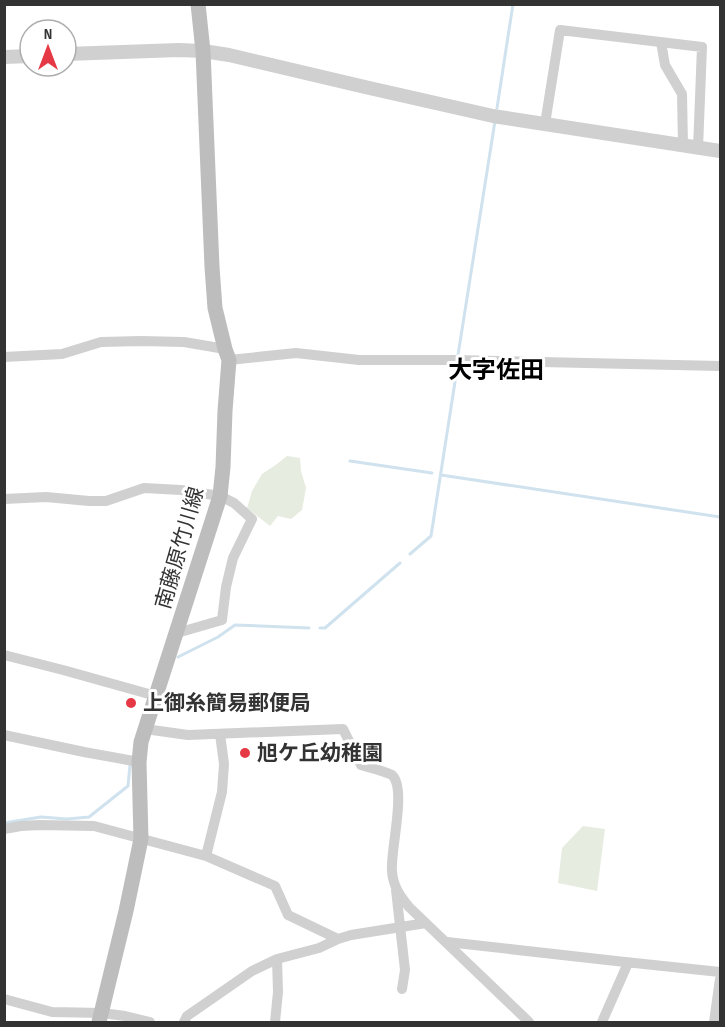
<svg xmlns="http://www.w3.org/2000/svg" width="725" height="1027" font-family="'Sofia Sans Condensed','Noto Sans JP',sans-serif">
  <rect width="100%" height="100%" fill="#fff"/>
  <path fill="#e6ecdf" d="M 287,456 L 300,458 L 301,471 L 306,488 L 302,510 L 291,519 L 278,516 L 270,526 L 247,508 L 252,491 L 262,474 L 277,464 Z
    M 583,826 L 605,829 L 597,891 L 558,883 L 562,848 Z"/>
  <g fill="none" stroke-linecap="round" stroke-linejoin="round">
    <path stroke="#cfe2ee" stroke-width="3" d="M 497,108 L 513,4
      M 458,355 L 495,121
      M 350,461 L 432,473
      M 441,475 L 720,517
      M 410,554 L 431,536 L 457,369
      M 320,628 L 325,628 L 400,563
      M 178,657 L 218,637 L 235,625 L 309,628
      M 4,823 L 41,817 L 67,819 L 89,817 L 128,786 L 130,765"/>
    <path stroke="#d0d0d0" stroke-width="10" d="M 661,42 L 665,65 L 682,94 L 683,145
      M 545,124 L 560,30 L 702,47 L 698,148
      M 4,357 L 62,354 L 101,342 L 141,341 L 184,342 L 225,349
      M 229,360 L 296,353 L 359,360 L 454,360 L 720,366
      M 4,499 L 46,497 L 89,501 L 106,501 L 144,488 L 181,490 L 220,496 L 234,503 L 252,519 L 233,558 L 226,587 L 222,620 L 177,633
      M 4,655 L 63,670 L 156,696
      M 145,729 L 188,735 L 343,729 L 361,765 C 368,767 387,772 392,775 C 407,788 390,851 392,871 C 393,886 400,896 409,907 L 529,1022
      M 4,735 L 84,752 L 139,762
      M 4,829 L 21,826 L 40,825 L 94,826 L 206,856 L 275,886 L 288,915 L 338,939 L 351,935 L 426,923
      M 206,856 L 222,792 L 224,764 L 220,734
      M 396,890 L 405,970 L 402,989
      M 447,942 L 625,962 L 720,972
      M 4,999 L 52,1012 L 102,1013 L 125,1016 L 150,1022
      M 184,1022 L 187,1016 L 252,971 L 277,959 L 319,948 L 338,939
      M 275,1022 L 278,992 L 277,959
      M 602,1022 L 628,963
      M 714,1022 L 720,979"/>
    <path stroke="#d0d0d0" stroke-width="14" d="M 66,54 L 179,50 L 203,51 L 229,55 L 365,87 L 493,116 L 720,151
      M 4,57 L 30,56"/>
    <path stroke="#bdbdbd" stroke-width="15" d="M 99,1022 L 126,911 L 141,839 L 139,762 L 141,742 L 213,518 L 220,496 L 223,467 L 225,411 L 229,360 L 225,349 L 215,308 L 212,267 L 203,51 L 198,4"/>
  </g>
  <g fill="#e63946" stroke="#fff" stroke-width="2">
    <circle cx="131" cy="703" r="6"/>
    <circle cx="245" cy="753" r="6"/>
  </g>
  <g text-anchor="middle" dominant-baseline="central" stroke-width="6" stroke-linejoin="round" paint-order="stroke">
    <g font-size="21" fill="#333" stroke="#fff">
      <text transform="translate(180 548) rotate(-74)">南藤原竹川線</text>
    </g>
    <g font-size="21" font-weight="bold" fill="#333" stroke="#fff" text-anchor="start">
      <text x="143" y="703">上御糸簡易郵便局</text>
      <text x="257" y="753">旭ケ丘幼稚園</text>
    </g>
    <g font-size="24" font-weight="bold" fill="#000" stroke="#fff">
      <text x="496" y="370">大字佐田</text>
    </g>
  </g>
  <rect width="725" height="1027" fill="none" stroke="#333333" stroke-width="12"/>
  <g transform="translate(48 48)"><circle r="28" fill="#ffffff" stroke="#adadad" stroke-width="1.5"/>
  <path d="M0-4.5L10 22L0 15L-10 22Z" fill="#e63946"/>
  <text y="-9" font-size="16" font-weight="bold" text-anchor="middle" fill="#333333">N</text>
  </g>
</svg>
